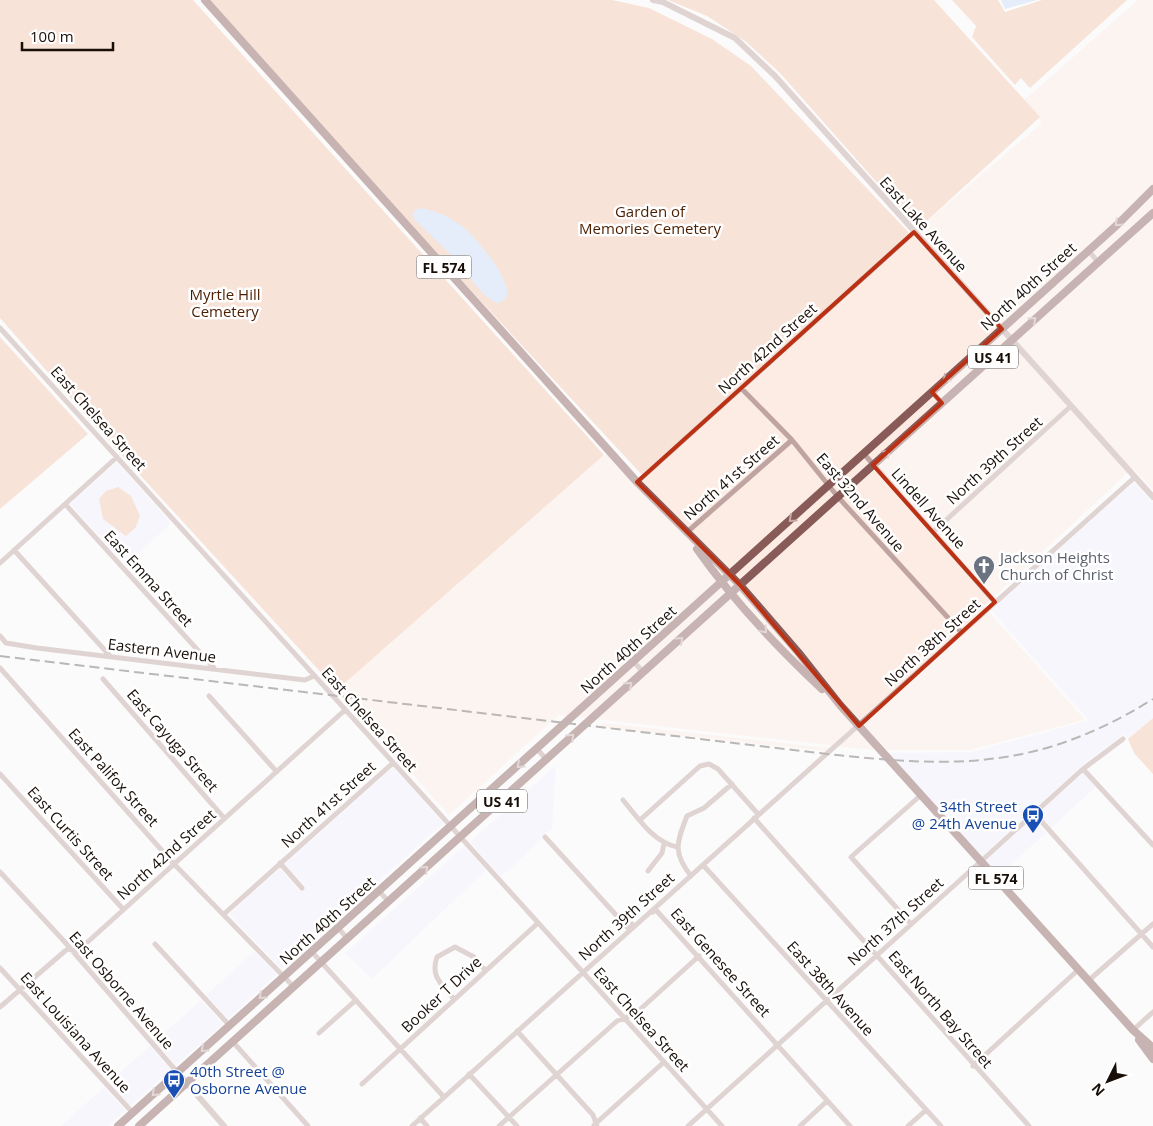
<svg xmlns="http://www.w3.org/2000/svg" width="1153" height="1126" font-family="'Open Sans',sans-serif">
  <rect width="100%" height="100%" fill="#fbfbfb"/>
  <path fill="#f2f0fd" d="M 117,462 L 171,523 L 126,566 L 70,504 Z
    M 1134,482 L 1153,503 L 1153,718 L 1128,739 L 1124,734 L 1084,764 L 981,857 L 887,753 L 971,752 L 1087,721 L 1087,718 L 991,610 Z
    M 556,765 L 552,829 L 541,837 L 542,839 L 501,877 L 470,842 Z
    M 393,767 L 443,823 L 282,969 L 229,914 L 280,868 L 301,892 L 306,887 L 285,864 Z
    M 1083,773 L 1096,787 L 1051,828 L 1038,813 Z
    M 1033,818 L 1046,833 L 998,876 L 985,861 Z
    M 464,846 L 486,870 L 372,979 L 345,953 Z
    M 255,951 L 277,974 L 228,1019 L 206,995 Z
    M 201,1000 L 223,1024 L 176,1065 L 155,1041 Z
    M 150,1046 L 171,1070 L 130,1106 L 109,1082 Z
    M 104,1087 L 125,1110 L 108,1126 L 61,1126 Z"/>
  <path fill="#fcece3" d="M 1138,0 L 1153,0 L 1153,490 L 1133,468 L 984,606 L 1085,720 L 970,750 L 872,750 L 559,715 L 449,815 L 337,690 L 609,451 L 637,481 L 911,235 L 1042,123 L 1024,100 Z
    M 603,723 L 830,748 L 826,751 L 599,727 Z"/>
  <path fill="#f4c6ad" d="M 0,0 L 193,0 L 604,455 L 337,690 L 96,427 L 0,318 Z
    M 210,0 L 612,0 L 649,8 L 712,39 L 751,66 L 911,235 L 643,476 L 452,270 Z
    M 668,0 L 934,0 L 1040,117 L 918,229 L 780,73 L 745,41 L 707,16 Z
    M 952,0 L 998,0 L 1005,12 L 1042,0 L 1127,0 L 1030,88 L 1021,78 L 1015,85 L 972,37 L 976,26 Z
    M 0,337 L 88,434 L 0,509 Z
    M 118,487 L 131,496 L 140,516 L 136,527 L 126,536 L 103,519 L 99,499 L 106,491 Z
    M 1153,718 L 1153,774 L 1134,753 L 1128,739 Z"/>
  <path fill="#c8dcf6" d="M 1001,0 L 1037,0 L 1005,9 Z
    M 420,208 C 435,210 450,217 463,227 C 473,234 531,300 496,303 L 483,294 L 454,258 L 414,219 L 412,213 Z"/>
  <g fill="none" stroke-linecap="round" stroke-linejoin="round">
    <path stroke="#bfa4a2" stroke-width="5" d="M 1088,250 L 1098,262
      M 0,328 L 722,1126
      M 741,388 L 792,440 L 838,497 L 961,632
      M 932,392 L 942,403
      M 864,454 L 995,602
      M 637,482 L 914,232
      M 65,504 L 214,668
      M 933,532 L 1071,406
      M 686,533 L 792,440
      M 14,550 L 110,656
      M 0,563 L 117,457
      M 0,636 L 6,643 L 37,648 L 305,680 L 314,676
      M 634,662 L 643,672
      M 0,668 L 173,863 L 294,987
      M 103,679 L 224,818
      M 209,696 L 276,771
      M 537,749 L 547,760
      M 1083,769 L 1153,845
      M 0,774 L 123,909
      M 623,800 C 638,818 653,842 677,847
      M 1034,813 L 1153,947
      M 754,818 L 1029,1126
      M 640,820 L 700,766 L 709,764 L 718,769 L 758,814
      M 545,837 L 627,927 L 632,924
      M 280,863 L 302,888
      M 703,865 L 941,1126
      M 648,871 L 662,853 L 664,844
      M 0,872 L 63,940 L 178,1073
      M 691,876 C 672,852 677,842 687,816 L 704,808 L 732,784
      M 379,891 L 389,902
      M 653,912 L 656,910 L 850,1126
      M 224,914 L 393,763
      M 911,924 L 851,857 L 921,795
      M 338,928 L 348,939
      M 155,944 L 230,1026
      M 312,952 L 443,1096
      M 0,968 L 133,1113
      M 1088,981 L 1153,924
      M 453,998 C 442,984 430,977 437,957 L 455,947 L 474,957 L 485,970
      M 0,1007 L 65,951 L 68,949 L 76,951 L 81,948 L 345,710
      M 1133,1030 L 1153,1012
      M 517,1031 L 593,1115 L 597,1126
      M 319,1033 L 356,1000
      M 233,1042 L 308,1126
      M 973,1066 L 1078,970
      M 469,1074 L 517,1126
      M 362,1084 L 538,923
      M 420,1118 L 427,1126
      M 594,1125 L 664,1062
      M 412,1126 L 1135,477
      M 499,1126 L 617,1021 L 635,1014 L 699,956
      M 688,1126 L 1083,769 L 1123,739
      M 800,1126 L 827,1101
      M 908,1126 L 926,1110"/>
    <path stroke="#bfa4a2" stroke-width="6" d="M 653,0 L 663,2 L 735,38 L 775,76 L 1153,497
      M 178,1073 L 224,1126"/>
    <path stroke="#885b59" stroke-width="8" d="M 205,0 L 637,482 L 740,585 L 798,652 L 840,705 L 1133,1030 L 1153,1048
      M 697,549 C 733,600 777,647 822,689
      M 1139,1040 L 1153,1059
      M 118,1126 L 1117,225 L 1153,189
      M 139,1126 L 1153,213"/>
    <path stroke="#6b6561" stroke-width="2" stroke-dasharray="10 5" stroke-linecap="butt" d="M 0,656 L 827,754 C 956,768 1039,770 1153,699"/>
  </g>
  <defs><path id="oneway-chevron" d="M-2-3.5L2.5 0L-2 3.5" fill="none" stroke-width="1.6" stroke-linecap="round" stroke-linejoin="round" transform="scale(1.25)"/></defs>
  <g stroke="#c4adac">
    <use href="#oneway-chevron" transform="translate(1118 223) rotate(137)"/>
    <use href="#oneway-chevron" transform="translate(1033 320) rotate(-42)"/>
    <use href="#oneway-chevron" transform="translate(946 379) rotate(138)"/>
    <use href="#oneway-chevron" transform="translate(887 453) rotate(-42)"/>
    <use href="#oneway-chevron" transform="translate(792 519) rotate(138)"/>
    <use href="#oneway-chevron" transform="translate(764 630) rotate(48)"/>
    <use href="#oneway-chevron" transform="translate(680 640) rotate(-42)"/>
    <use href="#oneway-chevron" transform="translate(629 685) rotate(-41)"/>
    <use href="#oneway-chevron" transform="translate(571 737) rotate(-44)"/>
    <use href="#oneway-chevron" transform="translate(520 765) rotate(138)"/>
    <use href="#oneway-chevron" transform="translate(425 869) rotate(-42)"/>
    <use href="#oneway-chevron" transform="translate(262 996) rotate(138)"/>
    <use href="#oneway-chevron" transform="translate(204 1049) rotate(138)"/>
    <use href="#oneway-chevron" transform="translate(155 1093) rotate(138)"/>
  </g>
  <path d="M0 0H1153V1126H0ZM 914,232 L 1002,329 L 932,392 L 942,403 L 873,465 L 995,602 L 859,726 L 740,585 L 637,482 Z" fill="#fbfbfb" fill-opacity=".55" fill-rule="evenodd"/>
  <path fill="none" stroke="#bc3113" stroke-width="4" stroke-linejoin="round" d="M 914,232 L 1002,329 L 932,392 L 942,403 L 873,465 L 995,602 L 859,726 L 740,585 L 637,482 Z"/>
  <defs>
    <g id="church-pin" transform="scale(1.125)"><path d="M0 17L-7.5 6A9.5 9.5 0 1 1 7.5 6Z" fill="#6b7280" stroke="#fff"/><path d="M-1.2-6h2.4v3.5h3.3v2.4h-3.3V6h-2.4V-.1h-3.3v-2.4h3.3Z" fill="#fff"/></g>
    <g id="bus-pin" transform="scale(1.125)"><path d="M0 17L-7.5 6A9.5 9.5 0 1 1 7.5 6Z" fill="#1a4fb4" stroke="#fff"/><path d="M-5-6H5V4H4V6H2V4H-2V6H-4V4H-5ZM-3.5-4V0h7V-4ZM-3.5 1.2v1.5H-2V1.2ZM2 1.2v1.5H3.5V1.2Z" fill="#fff"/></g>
  </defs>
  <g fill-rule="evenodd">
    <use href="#church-pin" x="984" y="566"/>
    <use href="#bus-pin" x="1033" y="815"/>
    <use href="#bus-pin" x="174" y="1080"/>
  </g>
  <g text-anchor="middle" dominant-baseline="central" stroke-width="5" stroke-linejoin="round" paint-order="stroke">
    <g fill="#fff" stroke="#5e5753" stroke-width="1">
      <rect x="416.5" y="255.5" width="55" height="23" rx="4"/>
      <rect x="968" y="345.5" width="50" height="23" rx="4"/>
      <rect x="477" y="789.5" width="50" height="23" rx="4"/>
      <rect x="968.5" y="866.5" width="55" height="23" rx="4"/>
    </g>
    <g font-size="14" font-weight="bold" fill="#190f09">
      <text x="444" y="267">FL 574</text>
      <text x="993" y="357">US 41</text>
      <text x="502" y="801">US 41</text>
      <text x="996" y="878">FL 574</text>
    </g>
    <g font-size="15" fill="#4c1f00" stroke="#fff">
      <text x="650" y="211">Garden of<tspan x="650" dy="17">Memories Cemetery</tspan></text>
      <text x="225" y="294">Myrtle Hill<tspan x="225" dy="17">Cemetery</tspan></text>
    </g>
    <g font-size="15" fill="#190f09" stroke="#fff">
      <text transform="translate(924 224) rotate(48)">East Lake Avenue</text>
      <text transform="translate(1028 286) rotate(-42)">North 40th Street</text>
      <text transform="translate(767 348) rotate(-42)">North 42nd Street</text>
      <text transform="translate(99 418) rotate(48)">East Chelsea Street</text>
      <text transform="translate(994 460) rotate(-42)">North 39th Street</text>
      <text transform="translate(731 477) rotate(-41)">North 41st Street</text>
      <text transform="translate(861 502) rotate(49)">East 32nd Avenue</text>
      <text transform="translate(929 508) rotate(48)">Lindell Avenue</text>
      <text transform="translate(149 578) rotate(48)">East Emma Street</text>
      <text transform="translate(932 642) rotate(-42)">North 38th Street</text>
      <text transform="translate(628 649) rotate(-42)">North 40th Street</text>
      <text transform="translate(162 650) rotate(7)">Eastern Avenue</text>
      <text transform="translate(370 719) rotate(48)">East Chelsea Street</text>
      <text transform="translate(173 740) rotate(49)">East Cayuga Street</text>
      <text transform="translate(114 777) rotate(48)">East Palifox Street</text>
      <text transform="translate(328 804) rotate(-42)">North 41st Street</text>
      <text transform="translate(71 833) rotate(48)">East Curtis Street</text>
      <text transform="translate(166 854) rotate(-42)">North 42nd Street</text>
      <text transform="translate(626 916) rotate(-42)">North 39th Street</text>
      <text transform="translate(327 920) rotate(-42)">North 40th Street</text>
      <text transform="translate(895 921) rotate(-42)">North 37th Street</text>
      <text transform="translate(721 962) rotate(48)">East Genesee Street</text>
      <text transform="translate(831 988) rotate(48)">East 38th Avenue</text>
      <text transform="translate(122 990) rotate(49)">East Osborne Avenue</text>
      <text transform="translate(441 994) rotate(-43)">Booker T Drive</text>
      <text transform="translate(941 1009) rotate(49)">East North Bay Street</text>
      <text transform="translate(642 1019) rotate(48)">East Chelsea Street</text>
      <text transform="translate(76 1032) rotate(48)">East Louisiana Avenue</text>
    </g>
    <g font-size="15" fill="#5b616d" stroke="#fff" text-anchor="start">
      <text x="1000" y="557">Jackson Heights<tspan x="1000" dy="17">Church of Christ</tspan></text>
    </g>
    <g font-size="15" fill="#164399" stroke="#fff" text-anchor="end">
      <text x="1017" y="806">34th Street<tspan x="1017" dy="17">@ 24th Avenue</tspan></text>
      <text x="190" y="1071" text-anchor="start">40th Street @<tspan x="190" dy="17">Osborne Avenue</tspan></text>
    </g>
  </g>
  <g transform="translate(1108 1081) rotate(228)" stroke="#ffffff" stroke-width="4" paint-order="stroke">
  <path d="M0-4L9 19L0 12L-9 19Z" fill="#190f09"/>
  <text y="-8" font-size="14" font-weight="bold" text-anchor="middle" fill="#190f09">N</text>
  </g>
  <path d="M22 42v8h91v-8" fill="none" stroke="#190f09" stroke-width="2.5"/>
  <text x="30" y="42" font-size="15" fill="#190f09" stroke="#ffffff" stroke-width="4" paint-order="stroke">100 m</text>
</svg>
